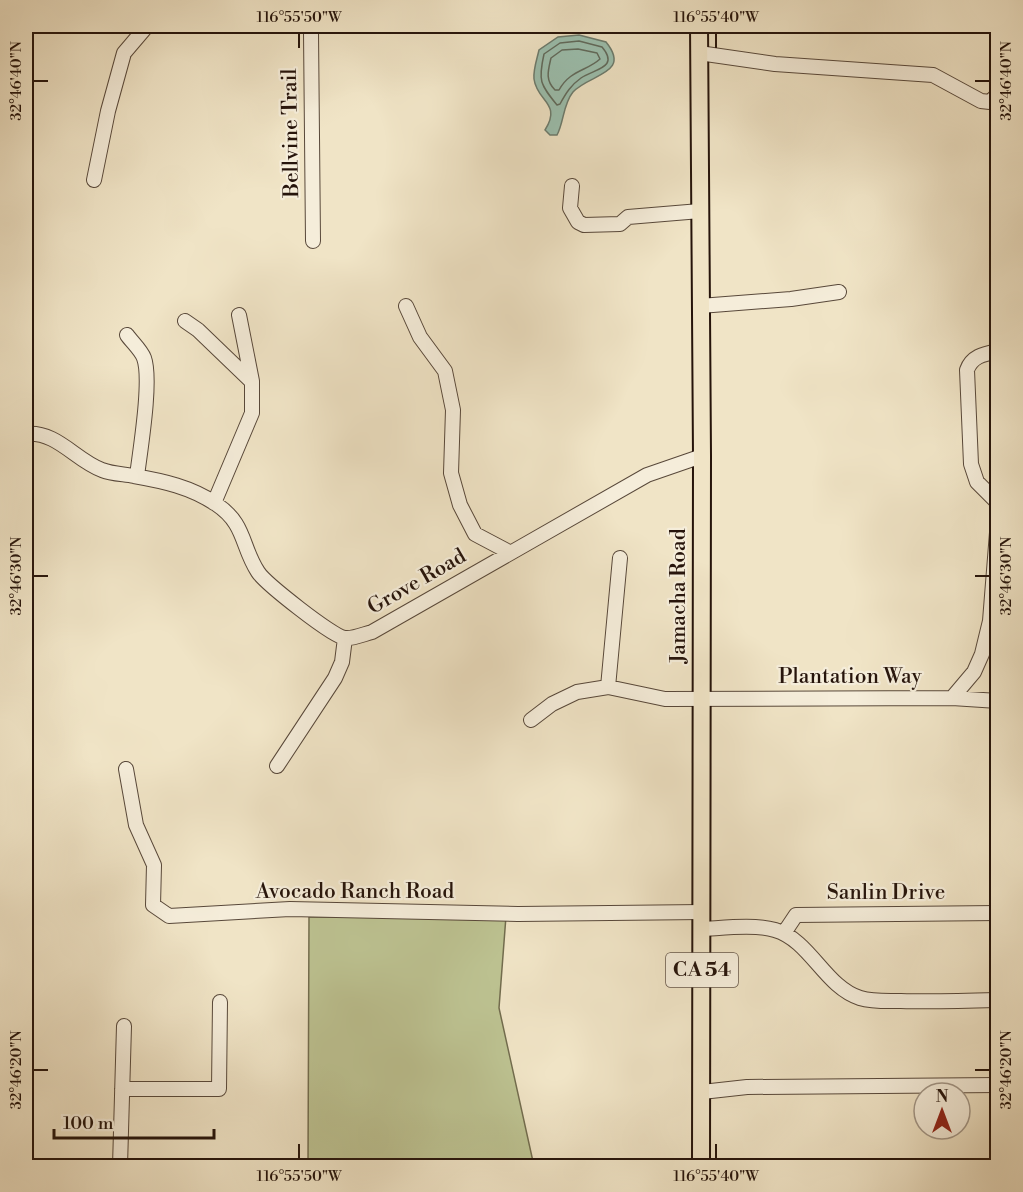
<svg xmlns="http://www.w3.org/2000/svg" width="1023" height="1192" font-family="'Libre Bodoni',serif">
  <rect width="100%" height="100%" fill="#f0e4c6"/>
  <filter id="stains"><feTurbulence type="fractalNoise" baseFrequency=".00333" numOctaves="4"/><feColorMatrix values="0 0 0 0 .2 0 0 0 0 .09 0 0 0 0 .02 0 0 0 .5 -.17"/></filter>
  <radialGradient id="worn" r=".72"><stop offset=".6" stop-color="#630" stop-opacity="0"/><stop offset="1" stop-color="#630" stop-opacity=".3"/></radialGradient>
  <path fill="#bdc392" stroke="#726c4e" stroke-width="1.5" d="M 506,916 L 499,1008 L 534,1166 L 308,1166 L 309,917 Z"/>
  <path fill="#9bbfae" stroke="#6c7b6d" stroke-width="1.5" d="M 579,35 L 606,42 C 632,74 589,74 573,92 C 563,104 564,122 557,135 L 550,135 L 545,130 C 562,103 537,102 534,79 C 533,70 537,59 539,50 L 558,37 Z"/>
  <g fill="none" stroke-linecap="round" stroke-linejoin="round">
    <path stroke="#606a5c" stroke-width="1.5" d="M 579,41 L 602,47 C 620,68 594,69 581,78 C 571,85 566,93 560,104 L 557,105 C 540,84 538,81 544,54 L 560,43 Z
      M 578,49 L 597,53 L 600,59 C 587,71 570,70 559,90 L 555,90 C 545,80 548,71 551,58 L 562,50 Z"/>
    <g stroke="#58483a" stroke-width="16">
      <path id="minor" d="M 310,26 L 311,32 L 313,241
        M 699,53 L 775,64 L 933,75 L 981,101 L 990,102 L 998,94
        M 94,180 L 108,111 L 124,53 L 147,26
        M 572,186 L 570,208 L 578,222 L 584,225 L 620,224 L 628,217 L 700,211
        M 406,306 L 420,337 L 445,371 L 453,410 L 451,473 L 460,505 L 475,534 L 509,552
        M 700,306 L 791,299 L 839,292
        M 185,321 L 198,330 L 250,380
        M 127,335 C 132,342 141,350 144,358 C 152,380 140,451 137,476
        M 998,351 C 984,354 972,356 967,370 L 971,464 L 977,482 L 998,503
        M 26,434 C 57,431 75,460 102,470 C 112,474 124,474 134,476 C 163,481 191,487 216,504 C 246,524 241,546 258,572 C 265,583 333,637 345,638 C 353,639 364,634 372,632 L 647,475 L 702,456
        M 214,503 L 252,413 L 252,381 L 239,315
        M 608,687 L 620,558
        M 952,698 L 974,672 L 982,654 L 990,621 L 998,520
        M 531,720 L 552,704 L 577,692 L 608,687 L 665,699 L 952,698 L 998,701
        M 277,766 L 335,678 L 342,662 L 345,638
        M 126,769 L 136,825 L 154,865 L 153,905 L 169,916 L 290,909 L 518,914 L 702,912
        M 702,929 C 723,928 755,924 775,930 C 810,940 825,987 860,998 C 873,1002 888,1001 901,1001 C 933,1002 965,1001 998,1000
        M 784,933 L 796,915 L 998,913
        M 122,1089 L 219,1089 L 220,1002
        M 702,1092 L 747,1087 L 998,1085
        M 120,1166 L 124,1026"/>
    </g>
    <g stroke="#26140b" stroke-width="20">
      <path id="major" d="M 699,26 L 702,456 L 701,1166"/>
    </g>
    <use href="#minor" stroke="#f5edda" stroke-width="14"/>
    <use href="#major" stroke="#f0e4c6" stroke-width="16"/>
  </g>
  <path fill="none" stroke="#26140b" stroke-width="2" d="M 299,33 L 299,48M 716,33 L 716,48M 33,81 L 48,81M 975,81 L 990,81M 33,576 L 48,576M 975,576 L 990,576M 33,1070 L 48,1070M 975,1070 L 990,1070M 299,1144 L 299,1159M 716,1144 L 716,1159"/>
  <g text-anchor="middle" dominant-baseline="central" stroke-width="4.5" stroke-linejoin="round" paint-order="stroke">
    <rect fill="#f5edda" stroke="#645549" stroke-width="1.5" x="666" y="953" width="72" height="34" rx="4.5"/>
    <g font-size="20" font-weight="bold" fill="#26140b">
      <text x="702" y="970">CA 54</text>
    </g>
    <g font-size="21" fill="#26140b" stroke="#f5edda">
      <text transform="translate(291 133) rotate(-91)">Bellvine Trail</text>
      <text transform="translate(417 582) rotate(-30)">Grove Road</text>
      <text transform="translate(679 596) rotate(-90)">Jamacha Road</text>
      <text x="850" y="677">Plantation Way</text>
      <text x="355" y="892">Avocado Ranch Road</text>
      <text x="886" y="893">Sanlin Drive</text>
    </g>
  </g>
  <rect width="1023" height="1192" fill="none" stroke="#f0e4c6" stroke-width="66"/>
  <g transform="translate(942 1111)"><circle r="28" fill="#f5edda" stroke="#a29687" stroke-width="1.5"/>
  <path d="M0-4.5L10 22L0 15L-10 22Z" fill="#8f2418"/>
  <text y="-9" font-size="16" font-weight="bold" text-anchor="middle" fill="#26140b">N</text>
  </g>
  <path d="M54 1129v9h160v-9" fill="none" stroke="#26140b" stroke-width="3"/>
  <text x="63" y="1129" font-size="18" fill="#26140b" stroke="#f5edda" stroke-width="4.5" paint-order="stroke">100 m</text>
  <rect x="33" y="33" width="957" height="1126" fill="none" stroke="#26140b" stroke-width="2"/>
  <g font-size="15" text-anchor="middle" fill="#26140b">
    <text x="299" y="22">116°55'50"W</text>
    <text x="716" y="22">116°55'40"W</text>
    <text transform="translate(16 81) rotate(-90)" y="5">32°46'40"N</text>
    <text transform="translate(1006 81) rotate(-90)" y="5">32°46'40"N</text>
    <text transform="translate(16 576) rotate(-90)" y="5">32°46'30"N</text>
    <text transform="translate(1006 576) rotate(-90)" y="5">32°46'30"N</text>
    <text transform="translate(16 1070) rotate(-90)" y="5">32°46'20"N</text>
    <text transform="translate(1006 1070) rotate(-90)" y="5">32°46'20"N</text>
    <text x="299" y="1181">116°55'50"W</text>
    <text x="716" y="1181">116°55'40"W</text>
  </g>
  <rect width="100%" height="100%" filter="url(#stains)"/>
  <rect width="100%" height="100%" fill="url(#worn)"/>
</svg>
